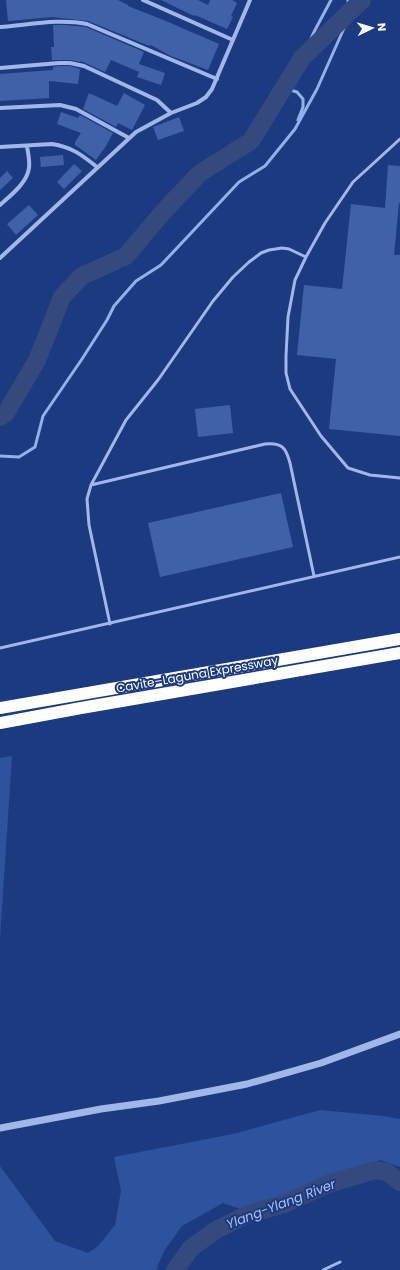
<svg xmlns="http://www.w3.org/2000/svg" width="400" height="1270" font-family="Poppins,sans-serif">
  <rect width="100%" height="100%" fill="#1c3a80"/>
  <path fill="#2f529e" d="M 12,756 L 0,939 L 0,758 Z
    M 320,1110 L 384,1116 L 400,1119 L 400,1167 L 380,1160 L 324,1179 L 284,1196 L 259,1206 L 241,1209 L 223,1203 L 182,1226 L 164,1251 L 156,1270 L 0,1270 L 0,1166 L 55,1241 L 88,1253 L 98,1246 L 115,1225 L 121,1191 L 114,1157 L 233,1134 Z"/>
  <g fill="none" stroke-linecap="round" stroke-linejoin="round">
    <path stroke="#93b0eb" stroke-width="3" d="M 348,0 L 348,2 L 359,3
      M 302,58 L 315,30 L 331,0
      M 293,73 L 287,89 L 297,92 L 303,99 L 303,107 L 298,120
      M 0,456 L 19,457 L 35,447 L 43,416 L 82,359 L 107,320 L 114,306 L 136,281 L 161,265 L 239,182 L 265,166 L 295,129 L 317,89 L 353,8"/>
    <path stroke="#344a7e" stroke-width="18" d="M 0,417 L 6,413 L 37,360 L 62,297 L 82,276 L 126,256 L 162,213 L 200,173 L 251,141 L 302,58 L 362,0
      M 175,1270 L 191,1248 L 216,1230 L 248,1214 L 284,1204 L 328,1184 L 375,1170 L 387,1172 L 400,1182"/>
  </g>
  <path fill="#4061a8" d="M 6,0 L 118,0 L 128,5 L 128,6 L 166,21 L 219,44 L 208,70 L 171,56 L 151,45 L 150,46 L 147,45 L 88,21 L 52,17 L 8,21 Z
    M 161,0 L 198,0 L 208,5 L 210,0 L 232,0 L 237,3 L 231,16 L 233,17 L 227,29 L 195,15 L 194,16 Z
    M 53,25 L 65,25 L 86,27 L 144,52 L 139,64 L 165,73 L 161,85 L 137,77 L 139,72 L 111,60 L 105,72 L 81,61 L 80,62 L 70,60 L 52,60 L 51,47 L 54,47 Z
    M 59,66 L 70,66 L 80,69 L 78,84 L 49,81 L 49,98 L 0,101 L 0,74 L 53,70 L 53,67 Z
    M 89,93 L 117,106 L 124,93 L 145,105 L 132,130 L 118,123 L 116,127 L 83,109 Z
    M 61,112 L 78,118 L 80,115 L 113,133 L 106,146 L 96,160 L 75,145 L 75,142 L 81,133 L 57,124 Z
    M 179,117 L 184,131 L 158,140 L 153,127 Z
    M 63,155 L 64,165 L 41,167 L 40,157 Z
    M 74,164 L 82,171 L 64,189 L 57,182 Z
    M 388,165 L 400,166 L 400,203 L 399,203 L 394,255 L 400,255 L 400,436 L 329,429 L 336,359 L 297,355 L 304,285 L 342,289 L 351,204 L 385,208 Z
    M 7,171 L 13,178 L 0,190 L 0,178 Z
    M 29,205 L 38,215 L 16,235 L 7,224 Z
    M 230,405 L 233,433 L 198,437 L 195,409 Z
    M 281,493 L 293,547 L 160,577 L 148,523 Z"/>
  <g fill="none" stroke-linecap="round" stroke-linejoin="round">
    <path stroke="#a0b7e9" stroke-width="3" d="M 400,139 L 353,182 L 325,223 L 306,257 L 295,280 L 288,317 L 286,356 L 286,373 L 290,389 L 321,436 L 348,468 L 370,475 L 400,478
      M 91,485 L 265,444 C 282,442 286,448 290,463 L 314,576
      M 110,624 L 89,525 L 87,499 L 91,485 L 126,420 L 158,380 L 213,301 L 233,277 L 249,262 L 261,253 L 269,250 L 282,248 L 289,249 L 306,257
      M 0,648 L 400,557
      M 323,1270 L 340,1262"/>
    <path stroke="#a0b7e9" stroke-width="4" d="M 143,0 L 233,40
      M 0,27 C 28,25 59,18 87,24 L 217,79
      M 0,68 L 59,63 L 70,63 L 84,66 L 157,100 L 171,113
      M 0,108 L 60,105 L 76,109 L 129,138
      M 0,147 L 52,144 C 72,147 82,155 97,167
      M 0,205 C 11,195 27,183 29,168 C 30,161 28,153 27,146
      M 0,258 L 136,132 L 171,113 L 197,103 L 206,97 L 212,89 L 250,0"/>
    <path stroke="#a0b7e9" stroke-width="7" d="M 0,1128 L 101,1109 L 159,1101 L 247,1084 L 321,1063 L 400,1034"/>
    <path stroke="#fff" stroke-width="12" d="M 0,708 L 400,639
      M 0,723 L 81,708 L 400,653"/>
  </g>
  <g text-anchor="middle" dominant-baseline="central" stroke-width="4" stroke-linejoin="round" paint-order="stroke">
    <g font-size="12" fill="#fff" stroke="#1c3a80">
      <text transform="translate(197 674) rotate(-10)">Cavite–Laguna Expressway</text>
    </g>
    <g font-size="13" font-style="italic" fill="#abc1f1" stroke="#1c3a80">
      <text transform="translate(281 1204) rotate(-21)">Ylang-Ylang River</text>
    </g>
  </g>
  <g transform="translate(372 28) rotate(85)" stroke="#1c3a80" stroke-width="3" paint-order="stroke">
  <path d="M0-3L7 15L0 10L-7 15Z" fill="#ffffff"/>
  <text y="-6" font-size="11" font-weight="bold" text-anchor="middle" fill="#ffffff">N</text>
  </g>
</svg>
